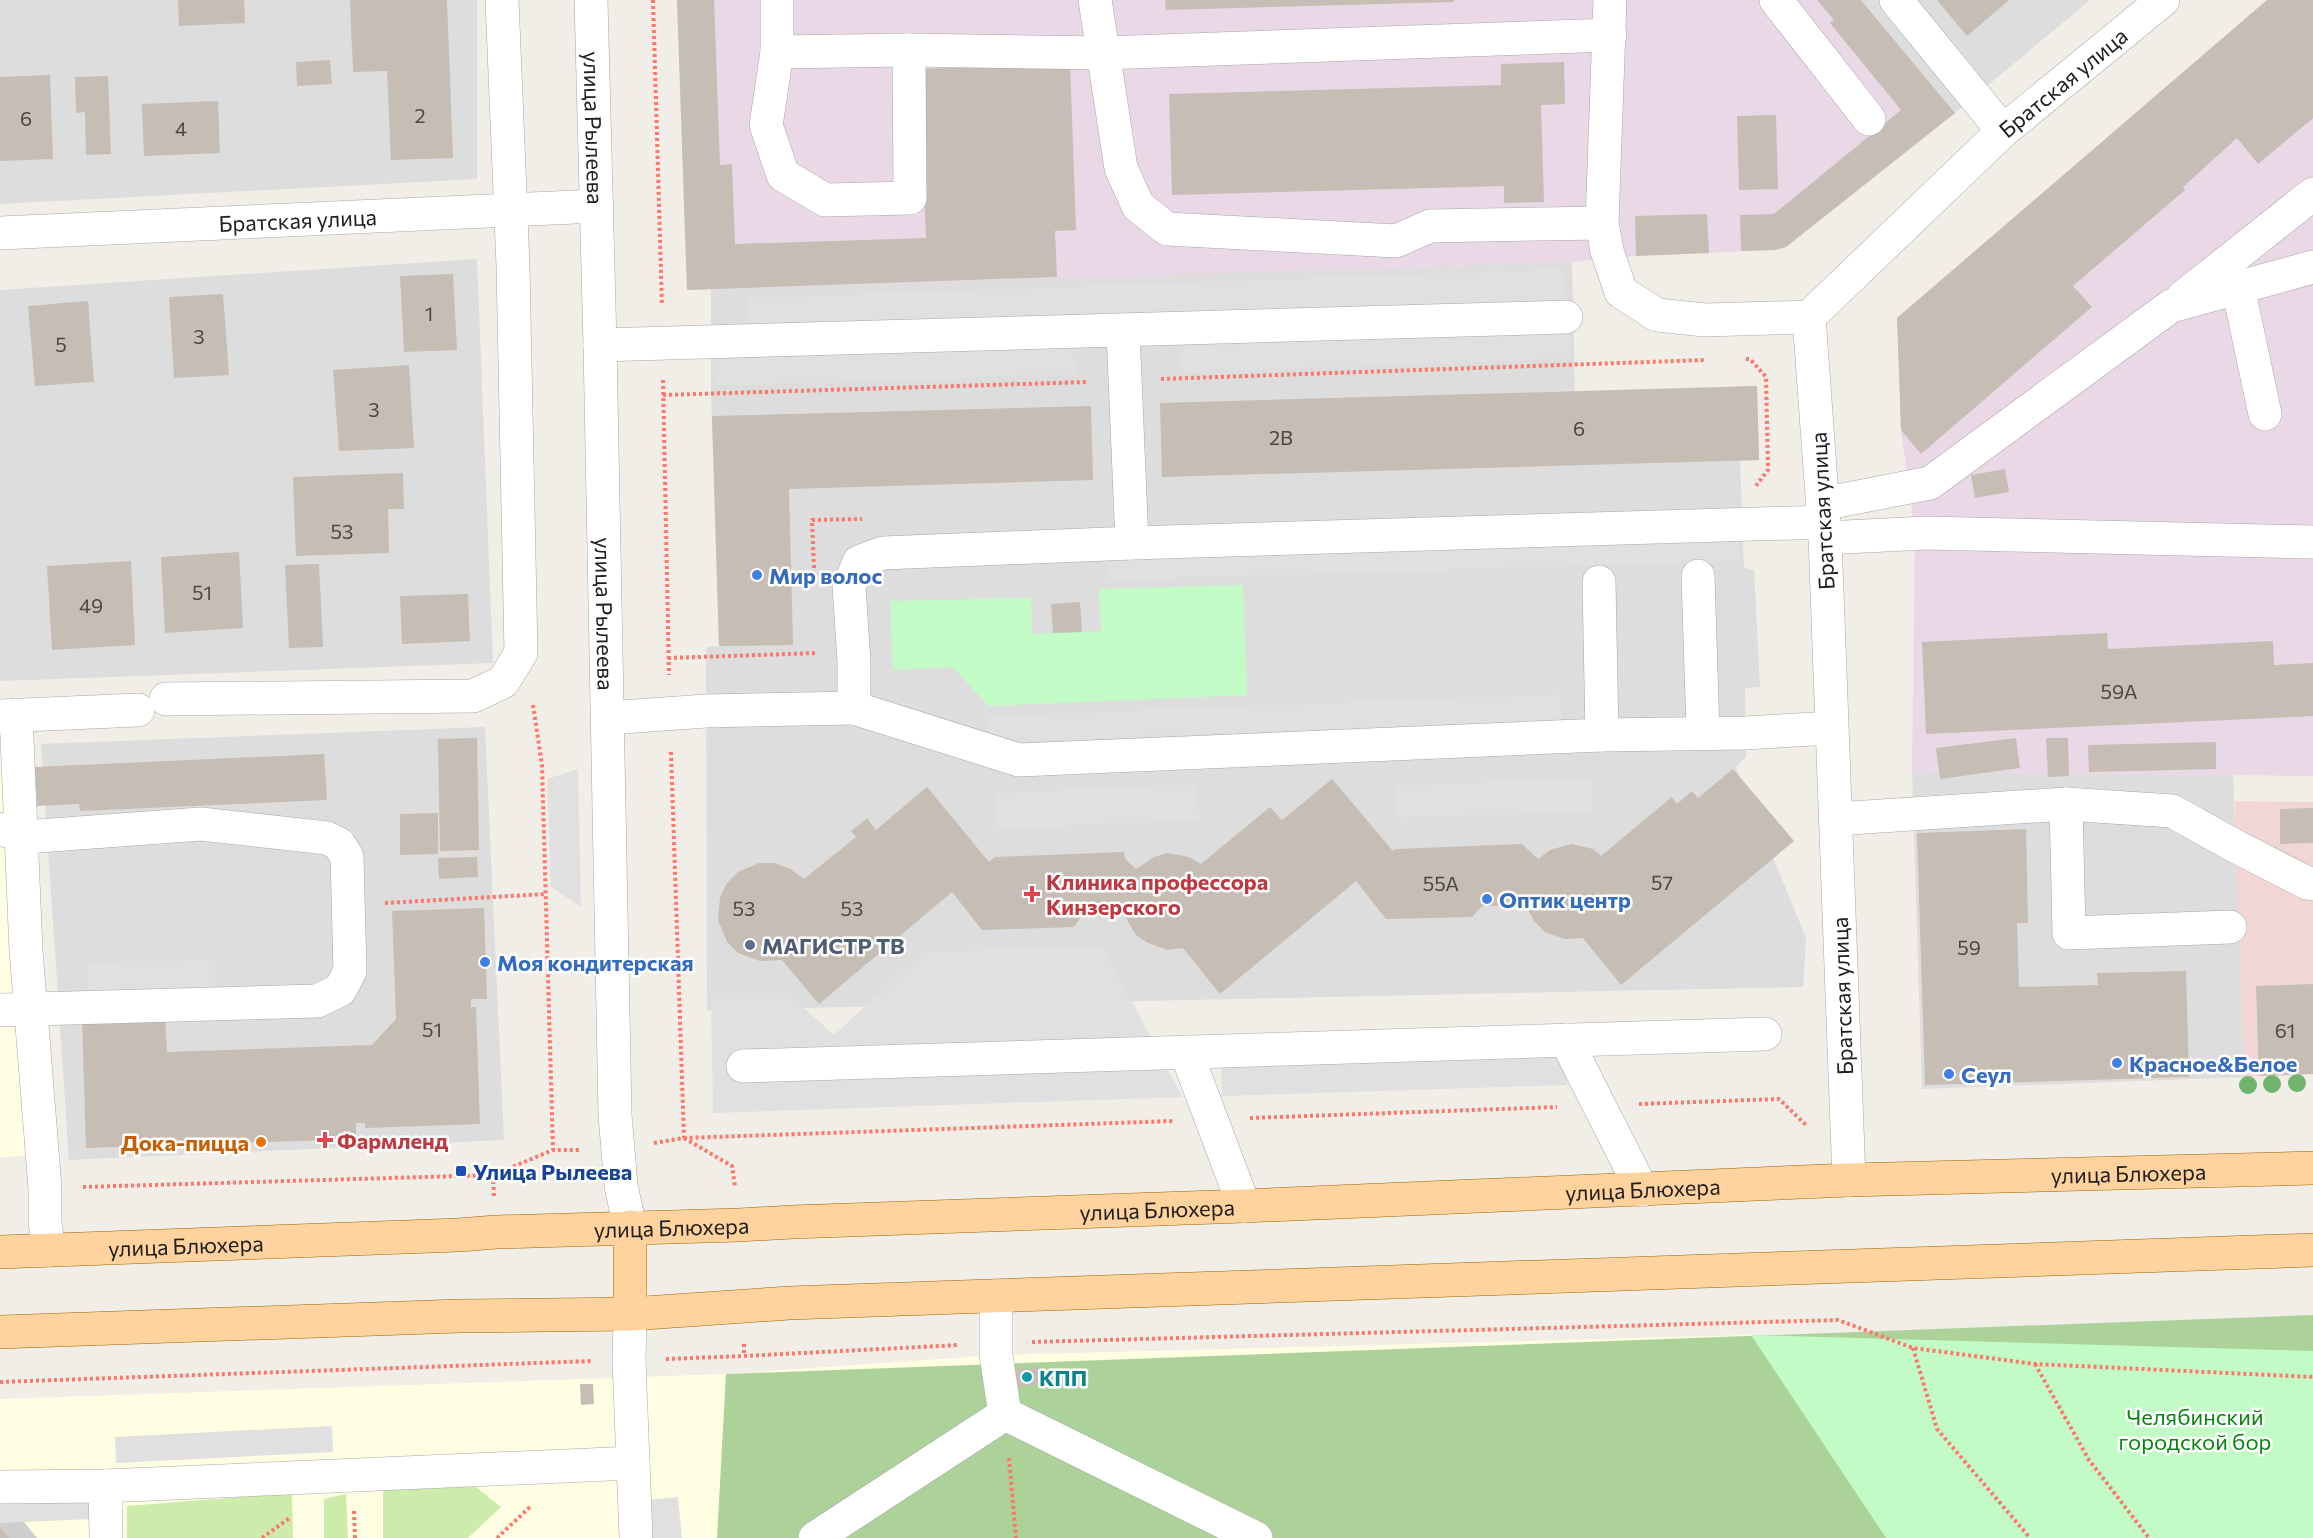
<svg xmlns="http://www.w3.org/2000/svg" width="2313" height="1538" font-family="Commissioner,sans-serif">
  <rect width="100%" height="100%" fill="#f1ede7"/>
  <path fill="#dedddd" d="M 0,0 L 477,0 L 477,179 L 0,204 Z
    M 1862,0 L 2090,0 L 1955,113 Z
    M 477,259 L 493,663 L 0,681 L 0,290 Z
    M 1572,262 L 1575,391 L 1757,386 L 1759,460 L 1740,461 L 1744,568 L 1754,570 L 1760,687 L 1745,688 L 1746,757 L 1736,767 L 1806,938 L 1803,987 L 707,1010 L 706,647 L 719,646 L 711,393 L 711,288 Z
    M 485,727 L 504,1140 L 69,1160 L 41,744 Z
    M 1912,771 L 2233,775 L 2245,1077 L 1922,1089 Z"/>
  <path fill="#f2d6d6" d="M 2235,801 L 2313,802 L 2313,1074 L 2245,1077 L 2235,846 Z"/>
  <path fill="#ead8e7" d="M 677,0 L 1862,0 L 1955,113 L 1786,247 L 1775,250 L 1636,256 L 1572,262 L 687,290 Z
    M 2267,0 L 2313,0 L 2313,776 L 1912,771 L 1915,533 L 1901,430 L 1897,318 Z"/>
  <path fill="#fffee2" d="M 0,741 L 6,741 L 25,1156 L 0,1157 Z
    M 1751,1335 L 1886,1538 L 0,1538 L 0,1399 L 726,1374 L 996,1355 Z"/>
  <path fill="#cecece" d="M 0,1493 L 37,1538 L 0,1538 Z"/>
  <path fill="#cdecab" d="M 461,1475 L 501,1507 L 468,1538 L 383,1538 L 383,1480 Z
    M 292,1493 L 293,1538 L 127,1538 L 127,1506 Z
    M 346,1494 L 348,1538 L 324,1538 L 324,1499 Z"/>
  <path fill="#acd29a" d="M 2313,1315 L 2313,1538 L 717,1538 L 726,1374 Z"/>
  <path fill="#c3fbc6" d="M 1243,585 L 1247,695 L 989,706 L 952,667 L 893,670 L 890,601 L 1031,598 L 1032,634 L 1101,631 L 1099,589 Z
    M 1751,1335 L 2313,1351 L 2313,1538 L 1886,1538 Z"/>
  <path fill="#e0e0e0" d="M 1563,269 L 1565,306 L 751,334 L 749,298 Z
    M 1570,332 L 1571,359 L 1182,372 L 1182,346 Z
    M 1073,348 L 1075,374 L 714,386 L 713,359 Z
    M 1739,534 L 1740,561 L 1108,580 L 1107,552 Z
    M 1561,694 L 1562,720 L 988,742 L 987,716 Z
    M 578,769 L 581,907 L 551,887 L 547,779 Z
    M 1592,779 L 1593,812 L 1398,818 L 1397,785 Z
    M 1197,784 L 1199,820 L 997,829 L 995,793 Z
    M 1104,948 L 1182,1097 L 713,1113 L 711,993 L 787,993 L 834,1035 L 925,951 Z
    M 215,959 L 216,996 L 88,999 L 87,963 Z
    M 1566,1053 L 1567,1085 L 1222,1096 L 1221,1064 Z
    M 332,1426 L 333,1452 L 116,1463 L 115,1437 Z
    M 90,1492 L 92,1519 L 0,1523 L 0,1495 Z
    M 678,1497 L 682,1538 L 649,1538 L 646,1500 Z"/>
  <path fill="#c6bdb5" d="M 178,0 L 244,0 L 245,23 L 179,26 Z
    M 350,0 L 447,0 L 453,158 L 391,160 L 387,71 L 353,72 Z
    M 677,0 L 714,0 L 720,165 L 732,164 L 735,244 L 926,238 L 919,69 L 1070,64 L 1076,230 L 1055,231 L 1057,277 L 687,290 Z
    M 1165,0 L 1454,0 L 1454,2 L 1166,10 Z
    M 1817,0 L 1861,0 L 1955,113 L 1786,247 L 1775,250 L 1741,251 L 1740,215 L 1774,214 L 1901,110 L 1830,23 L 1834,20 Z
    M 1937,0 L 2009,0 L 1967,36 Z
    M 2267,0 L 2313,0 L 2313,118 L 2258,164 L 2237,138 L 2183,187 L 2185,190 L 2073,286 L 2092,307 L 1921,454 L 1901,430 L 1897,318 Z
    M 330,60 L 332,84 L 297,86 L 296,62 Z
    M 1564,62 L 1565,104 L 1541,105 L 1544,202 L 1504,203 L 1504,186 L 1172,195 L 1169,94 L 1501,85 L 1501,64 Z
    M 50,75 L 53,159 L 0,161 L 0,77 Z
    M 108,76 L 111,154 L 86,155 L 85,112 L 76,113 L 75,77 Z
    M 218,101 L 220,153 L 144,156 L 142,104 Z
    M 1776,115 L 1778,189 L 1739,190 L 1737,116 Z
    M 1707,214 L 1709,253 L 1636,256 L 1635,216 Z
    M 453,274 L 457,350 L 404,352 L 400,276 Z
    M 223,294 L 229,375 L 174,378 L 169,297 Z
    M 88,301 L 94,382 L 35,386 L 28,306 Z
    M 409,365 L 414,448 L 339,451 L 333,370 Z
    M 1757,386 L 1759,460 L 1162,477 L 1160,403 Z
    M 1091,406 L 1093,480 L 789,489 L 793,645 L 719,646 L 712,416 Z
    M 2005,469 L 2009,492 L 1975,498 L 1971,475 Z
    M 403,473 L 404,509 L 388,509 L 389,553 L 296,556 L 293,477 Z
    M 239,552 L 243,628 L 165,633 L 161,557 Z
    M 131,561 L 135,645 L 52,650 L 47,566 Z
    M 319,564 L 323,647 L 289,648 L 285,565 Z
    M 468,594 L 470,641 L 402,644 L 400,596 Z
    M 1080,602 L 1082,632 L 1053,633 L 1051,604 Z
    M 2107,633 L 2108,649 L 2273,641 L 2274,665 L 2313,663 L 2313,716 L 1926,734 L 1922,642 Z
    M 477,738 L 479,850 L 440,851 L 438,739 Z
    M 2016,738 L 2020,768 L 1940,779 L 1936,748 Z
    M 2046,738 L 2068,738 L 2069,776 L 2048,777 Z
    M 2216,742 L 2216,769 L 2089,772 L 2088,745 Z
    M 324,754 L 327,800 L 80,811 L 79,804 L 37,806 L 35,767 Z
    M 1733,769 L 1794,841 L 1621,985 L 1583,938 L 1565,939 L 1545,932 L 1534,921 L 1526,905 L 1482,906 L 1472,917 L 1386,919 L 1356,881 L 1220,994 L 1183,948 L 1168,950 L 1148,943 L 1136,935 L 1125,916 L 1081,917 L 1074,927 L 982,930 L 952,892 L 819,1004 L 782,960 L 760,961 L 738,953 L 727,942 L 718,920 L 720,897 L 727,883 L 738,872 L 759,863 L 774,863 L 789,868 L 804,879 L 856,837 L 851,831 L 867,818 L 876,830 L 927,787 L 989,862 L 995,857 L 1124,852 L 1125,859 L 1136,869 L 1154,857 L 1168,853 L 1189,857 L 1201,864 L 1270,807 L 1282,820 L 1332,779 L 1393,851 L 1396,849 L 1522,844 L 1538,859 L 1550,850 L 1571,844 L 1593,849 L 1601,856 L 1672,797 L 1677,804 L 1692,791 L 1698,798 Z
    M 2313,808 L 2313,843 L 2280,844 L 2280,809 Z
    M 438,813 L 438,854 L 400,855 L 400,814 Z
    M 2026,829 L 2028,923 L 2017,923 L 2019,987 L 2098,985 L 2097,973 L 2186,971 L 2189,1077 L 1925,1085 L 1917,833 Z
    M 477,857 L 478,877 L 439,879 L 438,858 Z
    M 484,908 L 487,999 L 471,999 L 471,1007 L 476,1007 L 480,1124 L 365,1128 L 365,1123 L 356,1123 L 356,1139 L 86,1148 L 82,1019 L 165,1017 L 167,1052 L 372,1045 L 396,1019 L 392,911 Z
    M 2313,984 L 2313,1074 L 2259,1076 L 2256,986 Z
    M 1041,1368 L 1041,1385 L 1014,1386 L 1013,1369 Z
    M 580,1384 L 593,1384 L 594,1404 L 581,1405 Z
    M 0,1527 L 9,1538 L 0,1538 Z"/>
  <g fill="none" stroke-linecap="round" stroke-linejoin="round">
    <g stroke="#a7a7a7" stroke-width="34">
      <g id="minor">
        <path id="s1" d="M 591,0 L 600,345 L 615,1115 L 621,1186 L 630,1227"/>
        <path d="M 777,0 L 777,52 L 909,50 L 1104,53 L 1610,35"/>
        <path d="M 1095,0 L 1121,168 L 1138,206 L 1167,229 L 1396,241 L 1430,226 L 1602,223"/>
        <path d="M 1610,0 L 1602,223 L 1607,251 L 1621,292 L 1657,315 L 1705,320 L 1809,317"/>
        <path d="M 1776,0 L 1869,119"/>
        <path d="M 1896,0 L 2003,131"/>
        <path d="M 777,52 L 766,125 L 783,175 L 825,200 L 910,198 L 909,50"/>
        <path id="s2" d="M 0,233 L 597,206"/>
        <path d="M 2238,287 L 2265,414"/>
        <path d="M 2183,297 L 2313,194"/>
        <path d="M 1123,331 L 1132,543"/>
        <path d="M 600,345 L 1566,317"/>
        <path d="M 1822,504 L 1930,483 L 2171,306 L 2313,267"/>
        <path d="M 1825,538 L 1926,533 L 2313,542"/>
        <path d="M 1698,576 L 1703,733"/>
        <path d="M 1599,582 L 1602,735"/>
        <path d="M 166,699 L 473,696 L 503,682 L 521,653 L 513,266 L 502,0"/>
        <path d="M 854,708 L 1019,760 L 1602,735 L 1745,733 L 1831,728"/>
        <path d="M 16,715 L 26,951 L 45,1188 L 45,1223 L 49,1250"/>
        <path d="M 0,716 L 138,710"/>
        <path d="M 608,718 L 706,711 L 854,708 L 854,662 L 849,586 L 859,562 L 883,553 L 1132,543 L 1824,522"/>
        <path d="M 2066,804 L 2069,933 L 2230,927"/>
        <path d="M 1835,819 L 2066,804 L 2172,811 L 2235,846 L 2307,883 L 2313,884"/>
        <path d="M 0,829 L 21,835 L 38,836 L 201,824 L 327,838 L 339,844 L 347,857 L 350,971 L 340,990 L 317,1001 L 0,1010"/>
        <path d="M 1566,1040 L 1642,1190"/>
        <path d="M 1186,1052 L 1244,1206"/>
        <path d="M 743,1066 L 1765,1034"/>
        <path id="s3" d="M 1849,1180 L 1825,538 L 1809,317 L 2003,131 L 2163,0"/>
        <path d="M 996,1296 L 996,1355 L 1005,1414"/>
        <path d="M 630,1314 L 629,1360 L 636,1538"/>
        <path d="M 1005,1414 L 1256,1538"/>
        <path d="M 105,1486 L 106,1538"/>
        <path d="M 0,1487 L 105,1486 L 633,1463"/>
        <path d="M 815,1538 L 1005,1414"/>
      </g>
    </g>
    <g stroke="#9d6500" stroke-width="34">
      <g id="major">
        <path d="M 630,1227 L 630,1314"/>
        <path id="s4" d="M 0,1252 L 459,1235 L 496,1232 L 739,1225 L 792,1222 L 1244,1206 L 1849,1180 L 2313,1168"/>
        <path d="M 0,1332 L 460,1316 L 630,1314 L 789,1303 L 2313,1250"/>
      </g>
    </g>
    <path stroke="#ff766a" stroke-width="4" stroke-dasharray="3 3" stroke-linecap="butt" d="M 653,0 L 662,306
      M 1746,359 L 1750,359 L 1766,377 L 1768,470 L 1755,487
      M 1161,379 L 1705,360
      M 663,380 L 669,675
      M 663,395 L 1088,382
      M 814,568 L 812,520 L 862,519
      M 668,658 L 817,653
      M 533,705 L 542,765 L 553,1150
      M 671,752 L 684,1138
      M 385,903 L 546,894
      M 1639,1104 L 1779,1099 L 1807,1126
      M 1250,1118 L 1557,1107
      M 684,1138 L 732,1166 L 735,1187
      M 654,1143 L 684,1138 L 1173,1121
      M 493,1175 L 494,1196
      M 83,1187 L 493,1175 L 553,1150 L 581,1150
      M 1032,1342 L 1838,1320 L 1913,1348 L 2035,1364 L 2313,1377
      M 744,1344 L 744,1356 L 959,1345
      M 1913,1348 L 1937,1429 L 2030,1538
      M 666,1359 L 744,1356
      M 2035,1364 L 2089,1460 L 2149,1538
      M 0,1382 L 593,1361
      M 1009,1458 L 1016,1538
      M 354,1511 L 355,1538
      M 262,1538 L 291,1517
      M 497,1538 L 531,1506"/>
    <use href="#minor" stroke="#fff" stroke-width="33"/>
    <use href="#major" stroke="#ffd29e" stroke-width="33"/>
  </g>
  <g fill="#71b470">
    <circle cx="2297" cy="1083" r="9"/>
    <circle cx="2272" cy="1084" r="9"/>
    <circle cx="2248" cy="1085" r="9"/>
  </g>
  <g fill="#3f7fe0" stroke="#fff" stroke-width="2">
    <circle cx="757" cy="575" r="6"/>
    <circle cx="1487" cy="899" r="6"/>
    <circle cx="485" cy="962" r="6"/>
    <circle cx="2117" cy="1063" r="6"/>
    <circle cx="1949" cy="1074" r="6"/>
  </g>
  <g fill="#e0444e" stroke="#fff" stroke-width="2">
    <path d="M1029 885h6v6h6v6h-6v6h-6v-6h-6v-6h6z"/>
    <path d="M322 1131h6v6h6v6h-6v6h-6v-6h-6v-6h6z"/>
  </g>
  <circle fill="#5c6f8a" stroke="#fff" stroke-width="2" cx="750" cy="945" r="6"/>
  <circle fill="#e8710a" stroke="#fff" stroke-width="2" cx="261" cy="1142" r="6"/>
  <rect fill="#1a4fb4" stroke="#fff" stroke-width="2" x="455" y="1165" width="12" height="12" rx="3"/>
  <circle fill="#0f9aa8" stroke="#fff" stroke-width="2" cx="1027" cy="1377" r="6"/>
  <g text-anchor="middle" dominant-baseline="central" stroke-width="5" stroke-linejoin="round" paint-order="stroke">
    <g font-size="20" fill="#4a4745">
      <text x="420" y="115">2</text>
      <text x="26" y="118">6</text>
      <text x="181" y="128">4</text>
      <text x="429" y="313">1</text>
      <text x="199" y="336">3</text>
      <text x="61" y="344">5</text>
      <text x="374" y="409">3</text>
      <text x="1579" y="428">6</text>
      <text x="1281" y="437">2В</text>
      <text x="342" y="531">53</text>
      <text x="202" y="592">51</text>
      <text x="91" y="605">49</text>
      <text x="2119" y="691">59А</text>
      <text x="1662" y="882">57</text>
      <text x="1441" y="883">55А</text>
      <text x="744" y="908">53</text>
      <text x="852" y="908">53</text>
      <text x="1969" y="947">59</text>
      <text x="432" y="1029">51</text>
      <text x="2285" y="1030">61</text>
    </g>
    <g font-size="22" fill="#202020" stroke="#fff">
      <text stroke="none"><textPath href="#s3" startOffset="1210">Братская улица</textPath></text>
      <text stroke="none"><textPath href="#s1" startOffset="128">улица Рылеева</textPath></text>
      <text stroke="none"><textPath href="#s2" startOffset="298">Братская улица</textPath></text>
      <text transform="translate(1822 511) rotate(-93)">Братская улица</text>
      <text stroke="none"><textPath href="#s1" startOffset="614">улица Рылеева</textPath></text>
      <text transform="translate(1842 996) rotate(-92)">Братская улица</text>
      <text stroke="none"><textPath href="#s4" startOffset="2130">улица Блюхера</textPath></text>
      <text stroke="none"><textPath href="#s4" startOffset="1644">улица Блюхера</textPath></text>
      <text stroke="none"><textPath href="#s4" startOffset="1158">улица Блюхера</textPath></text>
      <text stroke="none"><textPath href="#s4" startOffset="672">улица Блюхера</textPath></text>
      <text stroke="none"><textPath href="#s4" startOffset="186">улица Блюхера</textPath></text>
    </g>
    <g font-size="22" font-weight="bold" fill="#366cbe" stroke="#fff" text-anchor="start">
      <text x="769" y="575">Мир волос</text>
      <text x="1499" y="899">Оптик центр</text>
      <text x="497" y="962">Моя кондитерская</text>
      <text x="2129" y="1063">Красное&amp;Белое</text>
      <text x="1961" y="1074">Сеул</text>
    </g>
    <g font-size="22" font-weight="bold" fill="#be3a42" stroke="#fff" text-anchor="start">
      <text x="1046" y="881">Клиника профессора<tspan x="1046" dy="25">Кинзерского</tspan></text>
      <text x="337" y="1140">Фармленд</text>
    </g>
    <g font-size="22" font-weight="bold" fill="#4e5e75" stroke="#fff" text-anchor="start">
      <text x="762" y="945">МАГИСТР ТВ</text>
    </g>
    <g font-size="22" font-weight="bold" fill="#c56008" stroke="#fff" text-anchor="end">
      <text x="249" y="1142">Дока-пицца</text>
    </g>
    <g font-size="22" font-weight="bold" fill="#164399" stroke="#fff" text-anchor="start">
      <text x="473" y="1171">Улица Рылеева</text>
    </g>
    <g font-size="22" font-weight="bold" fill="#0d838f" stroke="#fff" text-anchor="start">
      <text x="1039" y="1377">КПП</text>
    </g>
    <g font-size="22" fill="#08850f" stroke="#fff">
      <text x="2195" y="1416">Челябинский<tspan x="2195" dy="25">городской бор</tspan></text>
    </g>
  </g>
</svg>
